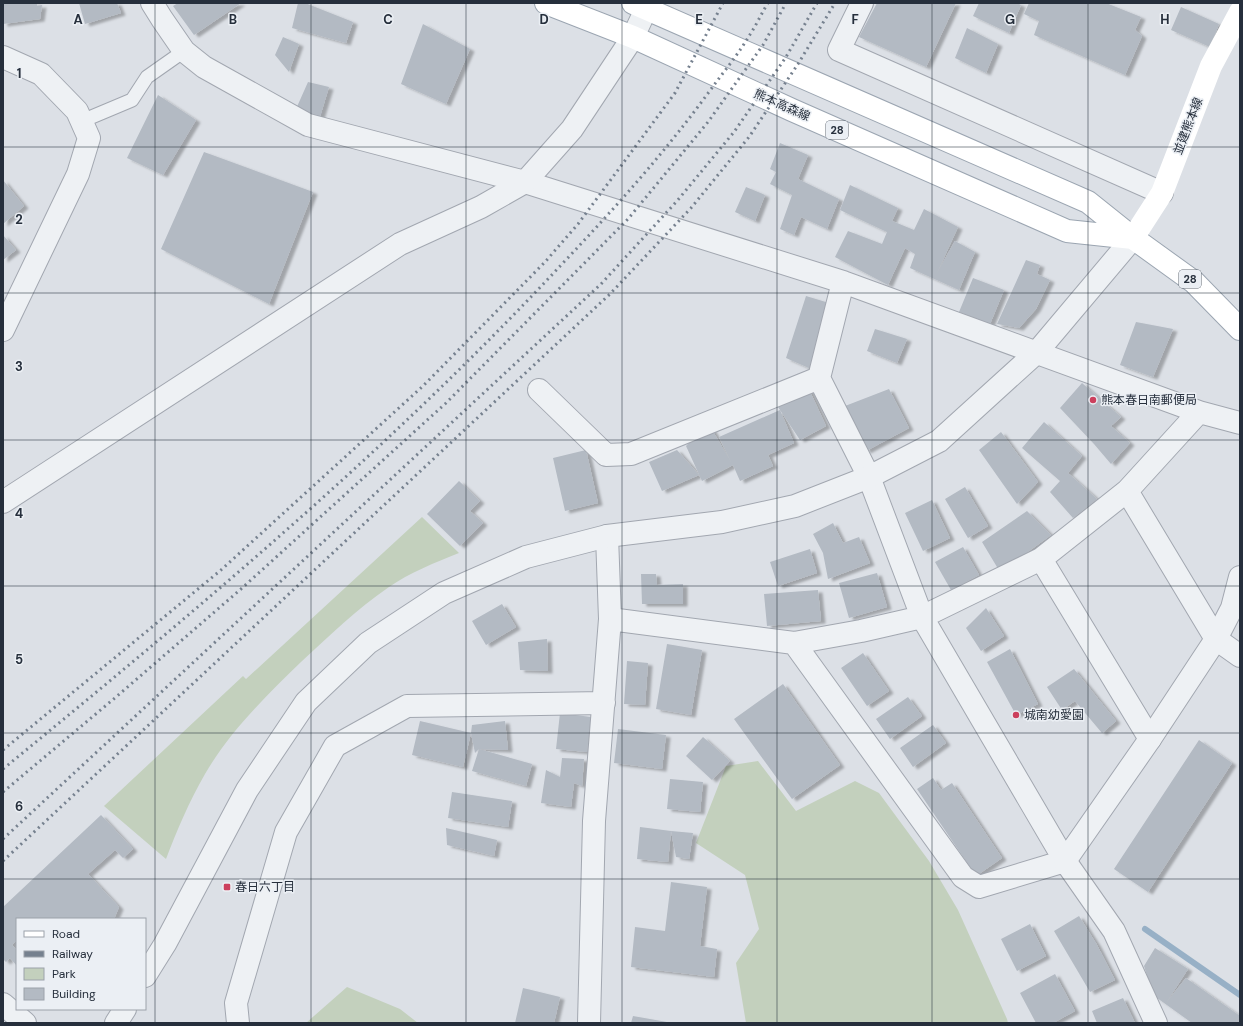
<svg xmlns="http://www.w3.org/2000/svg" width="1243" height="1026" font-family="'DM Sans','Noto Sans JP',sans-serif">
  <defs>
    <filter id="shadow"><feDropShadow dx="4.5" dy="2.5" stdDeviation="1" flood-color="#0004"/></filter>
  </defs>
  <rect width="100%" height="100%" fill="#dce0e6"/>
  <path fill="#c3d0bd" d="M 422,517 L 459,553 C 436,562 409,573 389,587 C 357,609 329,636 301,662 C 266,696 230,731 205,774 C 189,802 177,830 166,859 L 104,806 L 243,676 L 246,679 Z
    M 758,761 L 796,811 L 855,781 L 879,793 L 929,861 L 958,910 L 1007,1019 L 1008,1023 L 746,1023 L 736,963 L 759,929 L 745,875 L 696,843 L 726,766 Z
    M 347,987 L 400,1009 L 418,1023 L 306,1023 Z"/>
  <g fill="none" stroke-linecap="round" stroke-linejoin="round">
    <path stroke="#97b0c6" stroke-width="6" d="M 1145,929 L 1240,995"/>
  </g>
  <path fill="#b3bac3" filter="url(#shadow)" d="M 3,3 L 37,3 L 37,6 L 42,5 L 40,19 L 3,24 Z
    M 79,3 L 117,3 L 121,13 L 85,24 Z
    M 178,3 L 241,3 L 194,35 L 173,6 Z
    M 298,3 L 305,3 L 353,22 L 346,43 L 292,28 Z
    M 877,3 L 956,3 L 926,67 L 859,37 Z
    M 979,3 L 1017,3 L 1021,5 L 1009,33 L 973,16 Z
    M 1029,3 L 1106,3 L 1141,17 L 1135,30 L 1142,36 L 1125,75 L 1034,35 L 1039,21 L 1024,14 Z
    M 1181,7 L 1219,24 L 1210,47 L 1171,30 Z
    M 423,24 L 470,49 L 446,104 L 401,84 Z
    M 967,28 L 998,44 L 986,73 L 955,58 Z
    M 283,37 L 299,44 L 289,72 L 275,55 Z
    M 308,82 L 329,87 L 319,120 L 296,109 Z
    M 158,95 L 196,120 L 163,175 L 127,158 Z
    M 780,143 L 808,155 L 798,179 L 839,199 L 827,229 L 801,217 L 794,235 L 780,229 L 792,195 L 770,184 L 776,172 L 770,169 Z
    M 204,152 L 313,192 L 269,304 L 161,249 Z
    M 3,180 L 24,206 L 3,224 Z
    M 850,185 L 898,208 L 892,221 L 914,230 L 924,209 L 958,227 L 937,273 L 955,241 L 975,252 L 959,290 L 910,268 L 915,254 L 905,248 L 888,285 L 835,257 L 848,231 L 882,244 L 887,232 L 840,210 Z
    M 746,187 L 765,195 L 755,221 L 735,212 Z
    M 3,235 L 16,250 L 3,260 Z
    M 1026,260 L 1040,265 L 1037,274 L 1050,280 L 1036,309 L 1019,328 L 997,324 Z
    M 973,278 L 1004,290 L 990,324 L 959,312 Z
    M 806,296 L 829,303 L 809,368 L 786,358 Z
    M 1136,322 L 1173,329 L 1153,377 L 1120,365 Z
    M 875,329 L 907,339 L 897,363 L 867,351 Z
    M 806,383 L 826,426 L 800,440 L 780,410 L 794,443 L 768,455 L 773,466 L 740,481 L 733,465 L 702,481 L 686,446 L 708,423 L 731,462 L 719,437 L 780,410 L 778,407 Z
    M 1082,383 L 1121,417 L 1111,426 L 1130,443 L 1111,464 L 1094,444 L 1060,408 Z
    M 889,389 L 909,428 L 866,451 L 845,406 Z
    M 1044,422 L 1082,456 L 1068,473 L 1097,499 L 1073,518 L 1050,492 L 1060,481 L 1022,448 Z
    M 1001,432 L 1038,482 L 1017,504 L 979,450 Z
    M 586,450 L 598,503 L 565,511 L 553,458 Z
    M 677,450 L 699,475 L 662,491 L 649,462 Z
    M 459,481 L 480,501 L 470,511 L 483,523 L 460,546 L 427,514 Z
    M 965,487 L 988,526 L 968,538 L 945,499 Z
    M 932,500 L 950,538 L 923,551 L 905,513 Z
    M 1027,511 L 1051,535 L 1000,572 L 982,542 Z
    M 833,523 L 843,543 L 859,537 L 870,563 L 828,579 L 823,553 L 813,534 Z
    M 963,547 L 979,575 L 951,590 L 935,562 Z
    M 810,549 L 817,573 L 778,586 L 770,562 Z
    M 877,573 L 887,607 L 849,618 L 839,583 Z
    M 641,574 L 656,574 L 657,585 L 683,584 L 683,604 L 642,604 Z
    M 818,590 L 821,621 L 767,626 L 764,594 Z
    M 502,604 L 516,627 L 486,645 L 472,621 Z
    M 986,608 L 1004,636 L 981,651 L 966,628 Z
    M 547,639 L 548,671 L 520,670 L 518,642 Z
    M 667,644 L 702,650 L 691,715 L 656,709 Z
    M 1010,649 L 1038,704 L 1016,715 L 987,662 Z
    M 863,653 L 889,691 L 867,706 L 841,668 Z
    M 627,661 L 648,663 L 645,705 L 624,704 Z
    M 1074,669 L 1116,721 L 1102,733 L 1075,701 L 1062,710 L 1047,687 Z
    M 783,684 L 840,765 L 792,799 L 734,719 Z
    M 908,697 L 922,716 L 890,739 L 876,719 Z
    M 560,713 L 591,717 L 587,752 L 556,749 Z
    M 420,721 L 471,733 L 463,767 L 412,755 Z
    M 505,721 L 508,750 L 479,749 L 475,753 L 471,733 L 472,725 Z
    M 933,725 L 946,743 L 913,767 L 900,748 Z
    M 618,729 L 666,735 L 662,769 L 614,763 Z
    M 703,737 L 730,761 L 712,780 L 686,756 Z
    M 1199,740 L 1232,763 L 1148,892 L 1114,869 Z
    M 479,749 L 532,764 L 526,786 L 472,771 Z
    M 562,758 L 584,759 L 582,786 L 574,783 L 571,807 L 541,803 L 546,770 L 560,777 Z
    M 933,778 L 941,790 L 952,783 L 1002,858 L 976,876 L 917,789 Z
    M 670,779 L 703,782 L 700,812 L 667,809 Z
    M 452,792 L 512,801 L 508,827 L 448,818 Z
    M 101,815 L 133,849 L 123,858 L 115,850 L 88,874 L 119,907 L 114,919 L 17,919 L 17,940 L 12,945 L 17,950 L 17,966 L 10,958 L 6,962 L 3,959 L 3,907 Z
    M 640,827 L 671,831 L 668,862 L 637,859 Z
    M 446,828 L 497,840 L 494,856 L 447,845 Z
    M 671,831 L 693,833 L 689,859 L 676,857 Z
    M 671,882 L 707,887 L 700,946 L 717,949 L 714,977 L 631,967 L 635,927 L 665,931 Z
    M 1079,916 L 1097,945 L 1115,980 L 1090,992 L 1054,931 Z
    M 1030,924 L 1046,956 L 1017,971 L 1001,939 Z
    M 1155,948 L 1188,969 L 1166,1003 L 1186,978 L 1240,1016 L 1240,1023 L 1237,1023 L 1240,1017 L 1235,1023 L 1192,1023 L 1153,995 L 1144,966 Z
    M 1055,974 L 1075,1011 L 1053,1023 L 1036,1023 L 1020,993 Z
    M 523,988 L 560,997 L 554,1023 L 515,1023 Z
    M 1123,998 L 1135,1023 L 1097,1023 L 1092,1011 Z
    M 633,1016 L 667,1022 L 667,1023 L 631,1023 Z"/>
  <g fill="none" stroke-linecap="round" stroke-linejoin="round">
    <g stroke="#a2a7b0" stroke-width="15">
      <path id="service" d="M 82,121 L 132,100 L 147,77 L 184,51"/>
    </g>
    <g stroke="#a2a7b0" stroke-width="24">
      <path id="minor" d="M 152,3 L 162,19 L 184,51 L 204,67 L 308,125 L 525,182 L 843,282 L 1199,412 L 1240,423
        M 862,3 L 839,50 L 1162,193
        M 843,282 L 819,378 L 869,477 L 922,617 L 1065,861 L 1114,931 L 1156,1023
        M 539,390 L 606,455 L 631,454 L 819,378
        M 1127,491 L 1216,639 L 1240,656
        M 3,502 L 400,244 L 481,207 L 525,182
        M 1041,559 L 1150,739
        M 610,619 L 794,643 L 861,631 L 922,617 L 1041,559 L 1127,491 L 1199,412
        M 794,643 L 963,877 L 979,887 L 1065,861
        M 238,1023 L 236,1003 L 286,832 L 335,746 L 407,706 L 604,703
        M 589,1023 L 594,821 L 610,619 L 607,536"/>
    </g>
    <g stroke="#a2a7b0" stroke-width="24">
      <path id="tertiary" d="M 3,57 L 41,74 L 77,111 L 89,138 L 78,174 L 3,330
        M 525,182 L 572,129 L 633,37 L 646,9
        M 1065,861 L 1150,739 L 1216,639 L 1232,608 L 1240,577
        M 145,976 L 165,944 L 247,790 L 306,702 L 368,643 L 444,593 L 526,557 L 607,536 L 722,522 L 795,506 L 869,477 L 939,441 L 1037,352 L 1133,238
        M 3,1004 L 25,1023
        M 116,1023 L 125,1009"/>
    </g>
    <g stroke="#9ba5b1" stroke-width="24">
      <path id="primary" d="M 546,3 L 633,37 L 792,110 L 1067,231 L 1133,238
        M 633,3 L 1088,202 L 1133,238 L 1194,282 L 1240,329"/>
    </g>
    <use href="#service" stroke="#eef1f4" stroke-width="13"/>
    <use href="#minor" stroke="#eef1f4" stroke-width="22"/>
    <use href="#tertiary" stroke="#eef1f4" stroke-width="22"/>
    <path stroke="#fff" stroke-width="22" d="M 1133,238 L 1162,193 L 1211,66 L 1240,12"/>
    <use href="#primary" stroke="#fff" stroke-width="22"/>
    <path stroke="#76818f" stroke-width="3" stroke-dasharray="2 4" stroke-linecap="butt" d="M 3,750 L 221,570 L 423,386 L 545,262 L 578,224 L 675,93 L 723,3
      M 3,769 C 197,610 391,448 562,264 C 616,207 668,149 714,85 C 726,69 739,53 749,36 C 756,26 761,14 768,3
      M 3,792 L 116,697 L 241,589 L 446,403 L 628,219 L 708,122 L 763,45 L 786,3
      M 3,839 L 601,284 L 677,201 L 734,132 L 786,57 L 817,3
      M 3,861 L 610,294 L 691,208 L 749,137 L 798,64 L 835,3"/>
  </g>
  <path fill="none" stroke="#262f3c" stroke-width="1" stroke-opacity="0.55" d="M 155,3 L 155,1023M 311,3 L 311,1023M 466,3 L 466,1023M 622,3 L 622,1023M 777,3 L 777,1023M 932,3 L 932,1023M 1088,3 L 1088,1023M 3,147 L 1240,147M 3,293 L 1240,293M 3,440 L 1240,440M 3,586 L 1240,586M 3,733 L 1240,733M 3,879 L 1240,879"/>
  <g fill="#cc405d" stroke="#ebeff4" stroke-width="1.5">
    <circle cx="1093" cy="400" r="4"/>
    <circle cx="1016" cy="715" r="4"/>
    <rect x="223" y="883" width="8" height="8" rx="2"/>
  </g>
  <g text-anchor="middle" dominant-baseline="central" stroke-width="3" stroke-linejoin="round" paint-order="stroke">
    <g fill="#ebeff4" stroke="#616973" stroke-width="1">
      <rect x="826" y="121" width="22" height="18" rx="3"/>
      <rect x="1179" y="270" width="22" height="18" rx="3"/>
    </g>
    <g font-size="11" font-weight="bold" fill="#262f3c">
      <text x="837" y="130">28</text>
      <text x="1190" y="279">28</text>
    </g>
    <g font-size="12" fill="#262f3c" stroke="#ebeff4">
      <text transform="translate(782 105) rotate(24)">熊本高森線</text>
      <text transform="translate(1188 126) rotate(-69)">並建熊本線</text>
    </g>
    <g font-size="12" fill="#262f3c" stroke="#ebeff4" text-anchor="start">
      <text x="1101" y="400">熊本春日南郵便局</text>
      <text x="1024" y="715">城南幼愛園</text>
      <text x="235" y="887">春日六丁目</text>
    </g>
  </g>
  <g font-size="13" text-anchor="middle" font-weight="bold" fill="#262f3c" stroke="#ebeff4" stroke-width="3" stroke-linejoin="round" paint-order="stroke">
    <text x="78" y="24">A</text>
    <text x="233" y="24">B</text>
    <text x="388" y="24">C</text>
    <text x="544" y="24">D</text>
    <text x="699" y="24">E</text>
    <text x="855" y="24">F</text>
    <text x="1010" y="24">G</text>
    <text x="1165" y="24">H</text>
    <text x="19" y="78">1</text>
    <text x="19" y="224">2</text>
    <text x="19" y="371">3</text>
    <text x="19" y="518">4</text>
    <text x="19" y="664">5</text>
    <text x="19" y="811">6</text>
  </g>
  <rect width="1243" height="1026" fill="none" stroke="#262f3c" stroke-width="8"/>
  <rect x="16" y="918" width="130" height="92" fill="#ebeff4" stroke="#9ca2aa"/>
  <rect x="24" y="931" width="20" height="6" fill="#ffffff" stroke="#9ca2aa"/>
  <text x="52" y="938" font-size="12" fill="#262f3c">Road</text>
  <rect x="24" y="951" width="20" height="6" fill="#76818f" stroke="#9ca2aa"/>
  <text x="52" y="958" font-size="12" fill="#262f3c">Railway</text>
  <rect x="24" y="968" width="20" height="12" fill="#c3d0bd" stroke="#9ca2aa"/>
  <text x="52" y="978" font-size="12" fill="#262f3c">Park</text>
  <rect x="24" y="988" width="20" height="12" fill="#b3bac3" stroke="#9ca2aa"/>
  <text x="52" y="998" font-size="12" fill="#262f3c">Building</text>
</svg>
